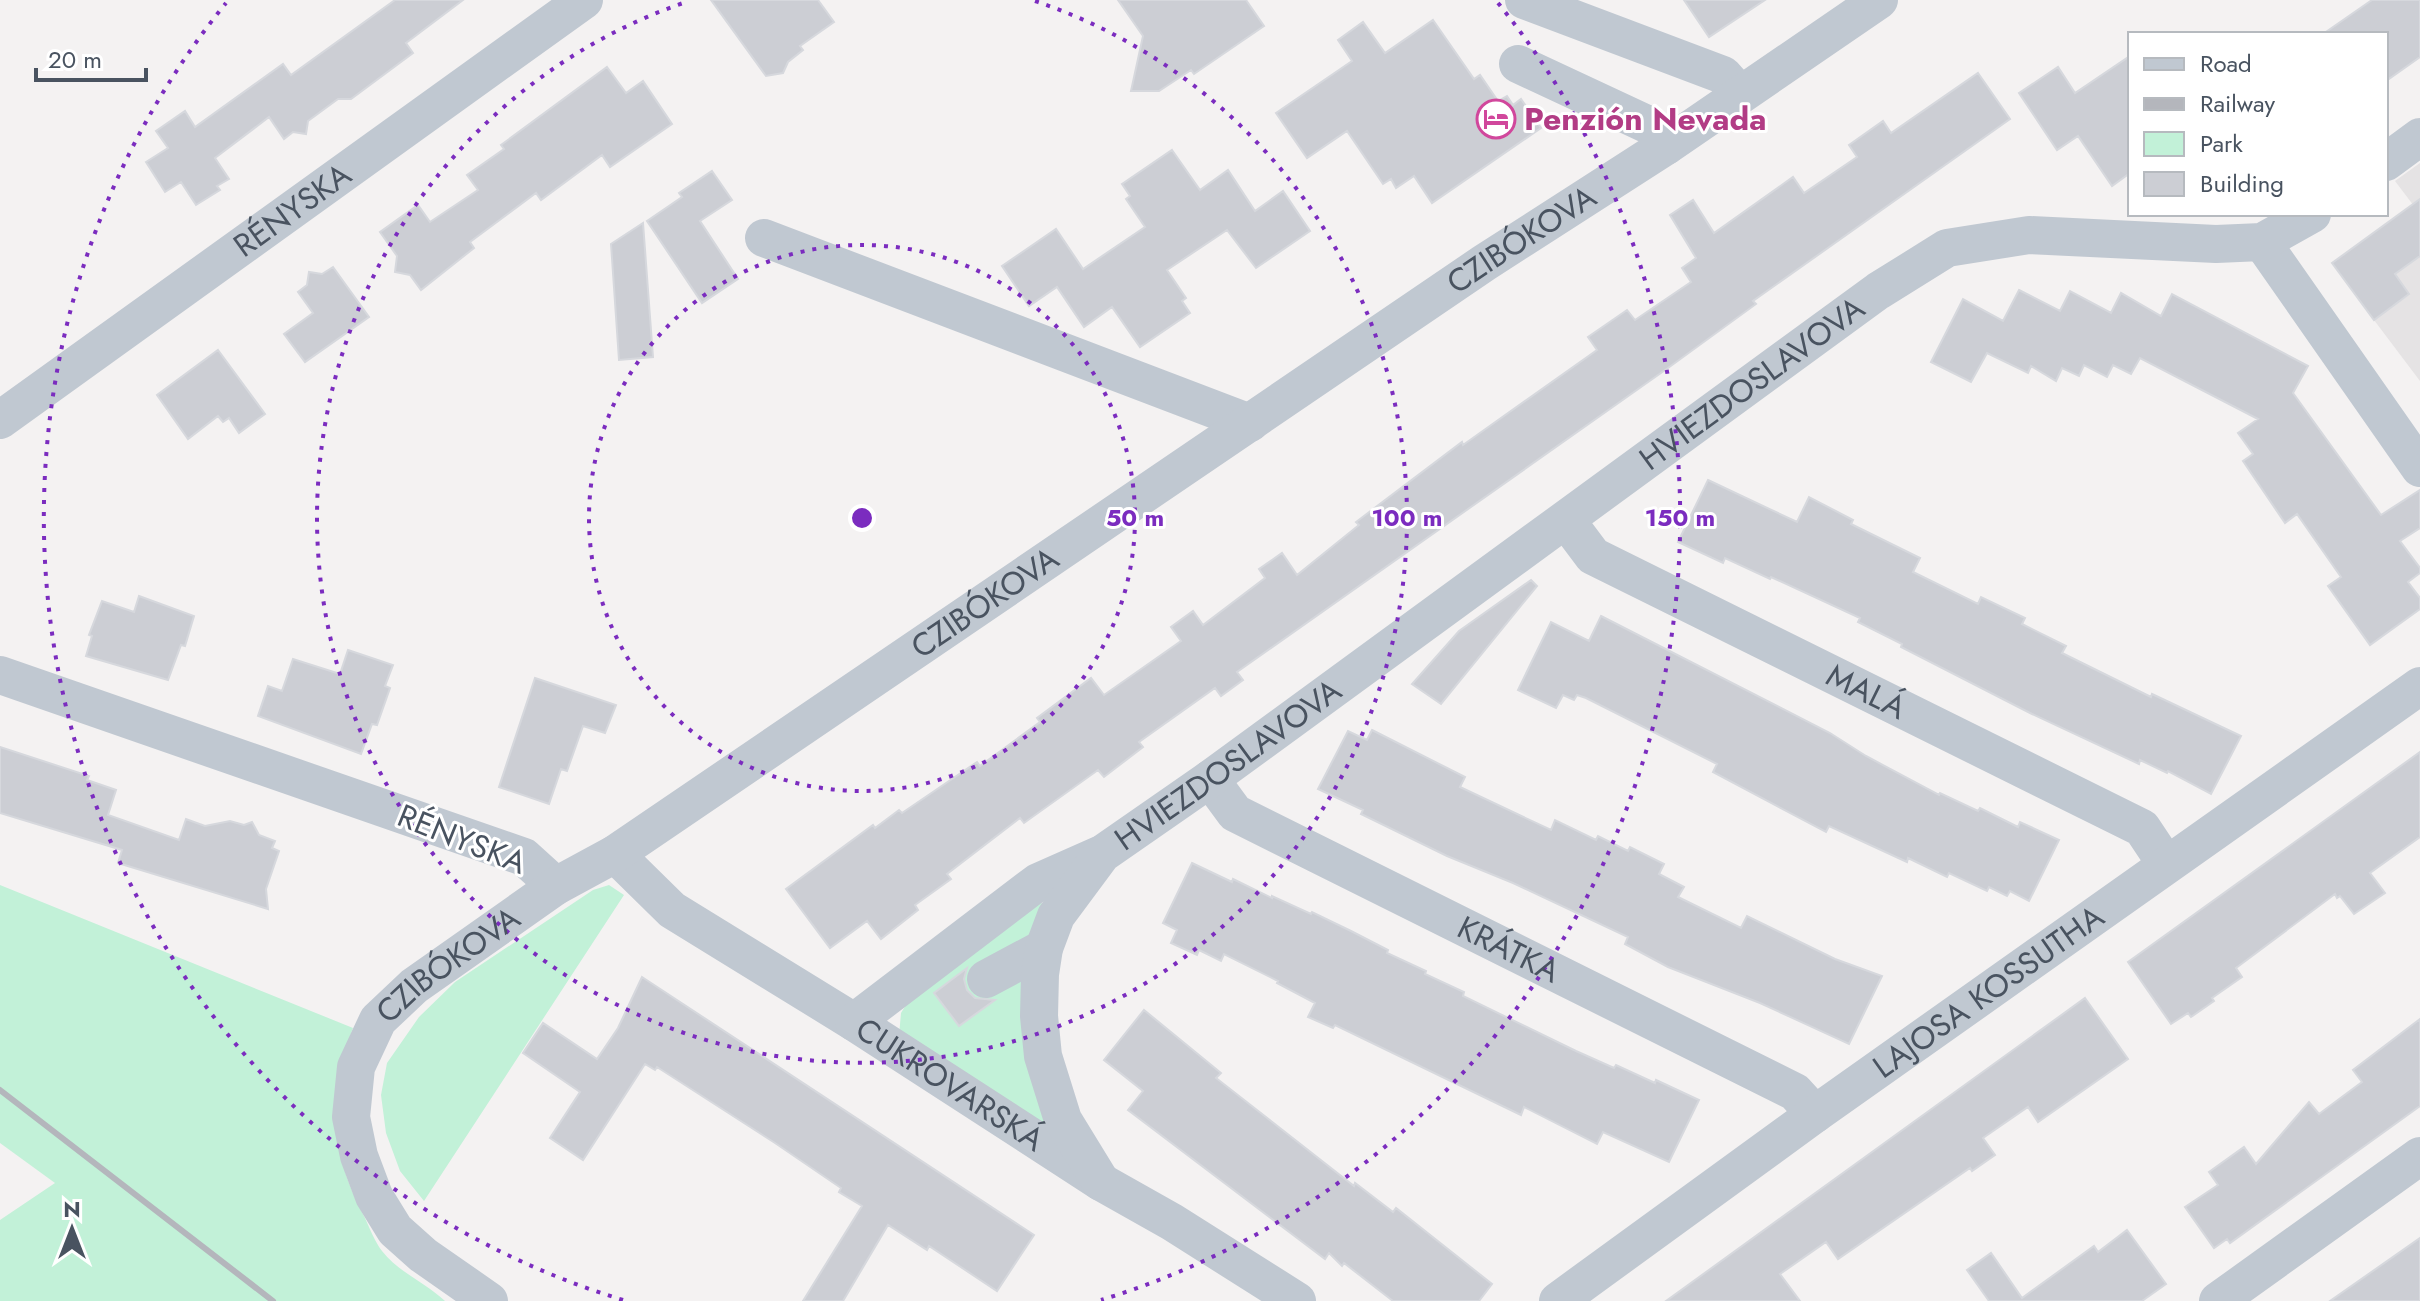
<svg xmlns="http://www.w3.org/2000/svg" width="2420" height="1301" font-family="Jost,sans-serif">
  <rect width="100%" height="100%" fill="#f4f2f2"/>
  <path fill="#e5e3e4" d="M 2420,163 L 2420,214 L 2395,181 Z
    M 2420,256 L 2420,381 L 2374,320 L 2409,295 L 2395,274 Z"/>
  <path fill="#c2f1d8" d="M 0,885 L 353,1028 C 327,1096 330,1153 365,1218 C 370,1229 375,1242 382,1251 C 398,1272 426,1283 445,1301 L 0,1301 L 0,1220 L 55,1183 L 0,1143 Z
    M 609,885 L 624,895 L 424,1201 L 400,1171 L 386,1133 L 381,1095 L 387,1063 L 419,1017 L 455,982 L 593,890 Z
    M 1043,903 L 1063,1146 L 899,1036 L 901,1013 L 915,990 L 1036,904 Z"/>
  <path fill="#ccced4" stroke="#d6d8dd" stroke-width="2" d="M 395,0 L 463,0 L 406,43 L 413,53 L 351,99 L 338,99 L 308,121 L 306,134 L 293,132 L 284,139 L 269,117 L 215,158 L 229,179 L 217,186 L 220,190 L 196,205 L 181,182 L 165,192 L 146,162 L 168,148 L 156,131 L 185,111 L 195,127 L 283,64 L 291,75 Z
    M 711,0 L 818,0 L 834,22 L 800,46 L 803,50 L 788,62 L 783,73 L 766,76 Z
    M 1118,0 L 1246,0 L 1264,26 L 1194,74 L 1191,70 L 1159,91 L 1131,91 L 1143,36 Z
    M 1684,0 L 1765,0 L 1709,37 Z
    M 2372,0 L 2420,0 L 2420,57 L 2386,81 L 2386,34 L 2323,34 Z
    M 1433,20 L 1474,79 L 1480,75 L 1498,101 L 1507,96 L 1513,105 L 1521,99 L 1541,128 L 1432,203 L 1414,176 L 1396,188 L 1391,179 L 1383,184 L 1347,131 L 1307,158 L 1276,113 L 1352,61 L 1338,40 L 1363,22 L 1385,53 Z
    M 2130,56 L 2130,173 L 2112,186 L 2078,136 L 2057,150 L 2019,93 L 2058,67 L 2075,93 Z
    M 607,67 L 626,93 L 643,81 L 672,124 L 610,167 L 602,155 L 541,200 L 536,193 L 470,242 L 474,248 L 421,290 L 410,275 L 395,272 L 397,256 L 380,232 L 418,205 L 430,222 L 478,190 L 467,175 L 504,149 L 501,145 Z
    M 1978,73 L 2010,119 L 1753,301 L 1756,304 L 1668,368 L 1237,672 L 1243,680 L 1221,696 L 1215,688 L 1139,742 L 1143,747 L 1104,777 L 1098,770 L 1024,823 L 1020,818 L 947,874 L 951,879 L 915,905 L 918,910 L 881,939 L 867,921 L 830,948 L 786,889 L 873,825 L 875,828 L 899,810 L 902,813 L 977,762 L 980,766 L 1040,722 L 1037,718 L 1091,678 L 1104,695 L 1181,641 L 1171,627 L 1193,611 L 1203,625 L 1265,578 L 1259,569 L 1282,553 L 1297,575 L 1359,525 L 1356,522 L 1462,442 L 1463,445 L 1597,350 L 1588,337 L 1627,310 L 1635,320 L 1691,282 L 1682,268 L 1696,258 L 1670,215 L 1693,200 L 1714,233 L 1793,177 L 1804,193 L 1857,157 L 1849,145 L 1883,121 L 1891,133 Z
    M 1172,150 L 1200,190 L 1228,170 L 1255,211 L 1283,191 L 1310,231 L 1256,268 L 1227,230 L 1167,270 L 1186,298 L 1182,301 L 1190,313 L 1140,347 L 1112,307 L 1084,327 L 1057,287 L 1029,306 L 1002,266 L 1056,229 L 1083,269 L 1145,227 L 1126,199 L 1130,196 L 1122,184 Z
    M 712,171 L 732,200 L 700,221 L 738,279 L 702,303 L 647,221 L 682,197 L 679,193 Z
    M 2420,199 L 2420,256 L 2395,274 L 2409,294 L 2374,320 L 2332,263 Z
    M 643,223 L 653,357 L 619,360 L 611,244 Z
    M 333,267 L 369,317 L 305,362 L 284,334 L 313,313 L 298,292 L 307,285 L 309,272 L 322,274 Z
    M 2019,290 L 2060,311 L 2070,291 L 2111,313 L 2121,293 L 2161,316 L 2172,294 L 2308,366 L 2293,393 L 2381,515 L 2420,490 L 2420,528 L 2400,541 L 2420,568 L 2420,573 L 2408,582 L 2420,598 L 2420,609 L 2370,645 L 2328,586 L 2341,577 L 2297,514 L 2285,523 L 2243,461 L 2253,454 L 2238,433 L 2258,419 L 2140,358 L 2131,374 L 2113,365 L 2107,377 L 2084,365 L 2079,376 L 2062,368 L 2056,381 L 2031,366 L 2028,373 L 1987,353 L 1971,382 L 1931,362 L 1963,299 L 2003,321 Z
    M 218,350 L 265,414 L 239,433 L 229,418 L 223,422 L 218,416 L 188,439 L 157,395 Z
    M 1708,480 L 1797,522 L 1809,497 L 1853,520 L 1851,524 L 1920,558 L 1913,572 L 1978,604 L 1981,597 L 2025,618 L 2022,624 L 2066,646 L 2062,653 L 2151,697 L 2152,694 L 2241,736 L 2211,794 L 2168,771 L 2167,773 L 2140,760 L 2139,764 L 2032,714 L 1901,647 L 1902,644 L 1858,622 L 1860,618 L 1771,577 L 1770,579 L 1725,558 L 1723,563 L 1678,542 Z
    M 1531,580 L 1537,586 L 1441,704 L 1412,684 L 1459,631 Z
    M 139,596 L 194,616 L 185,646 L 181,645 L 168,680 L 86,656 L 92,636 L 89,635 L 102,601 L 134,612 Z
    M 1601,616 L 1830,733 L 1866,756 L 1939,795 L 1940,793 L 1978,811 L 1980,808 L 2018,827 L 2020,822 L 2059,840 L 2029,901 L 2010,891 L 2007,896 L 1989,887 L 1987,891 L 1949,873 L 1947,877 L 1908,858 L 1907,862 L 1829,826 L 1826,832 L 1713,772 L 1717,764 L 1586,698 L 1577,695 L 1574,700 L 1563,695 L 1556,708 L 1518,690 L 1551,622 L 1589,641 Z
    M 348,650 L 393,665 L 385,686 L 390,688 L 377,725 L 372,724 L 361,754 L 258,716 L 268,686 L 282,691 L 293,659 L 340,674 Z
    M 535,678 L 616,705 L 605,733 L 583,726 L 567,771 L 561,769 L 549,804 L 499,787 Z
    M 1372,730 L 1465,777 L 1460,787 L 1551,830 L 1555,820 L 1596,840 L 1598,836 L 1628,851 L 1630,847 L 1664,864 L 1659,874 L 1684,887 L 1678,897 L 1741,928 L 1747,916 L 1835,959 L 1882,976 L 1849,1044 L 1760,1003 L 1668,967 L 1625,944 L 1628,937 L 1513,883 L 1447,856 L 1361,814 L 1363,810 L 1318,789 L 1348,731 L 1367,740 Z
    M 0,747 L 89,776 L 87,780 L 116,790 L 108,815 L 179,840 L 186,819 L 205,826 L 230,821 L 244,825 L 252,822 L 259,835 L 275,841 L 272,848 L 279,851 L 266,889 L 268,909 L 118,863 L 122,850 L 0,813 Z
    M 2420,752 L 2420,837 L 2370,873 L 2385,893 L 2354,914 L 2340,896 L 2337,898 L 2335,894 L 2236,968 L 2242,977 L 2212,998 L 2214,1001 L 2191,1017 L 2188,1013 L 2171,1024 L 2128,962 Z
    M 1192,863 L 1232,882 L 1233,879 L 1272,898 L 1272,896 L 1311,914 L 1312,912 L 1351,931 L 1388,950 L 1387,953 L 1426,971 L 1425,974 L 1464,992 L 1463,996 L 1576,1051 L 1614,1068 L 1616,1065 L 1655,1083 L 1656,1080 L 1699,1100 L 1669,1162 L 1603,1132 L 1597,1144 L 1524,1107 L 1521,1115 L 1335,1025 L 1333,1028 L 1308,1017 L 1315,1003 L 1277,983 L 1278,981 L 1224,954 L 1221,961 L 1199,950 L 1197,955 L 1171,943 L 1177,930 L 1163,923 Z
    M 967,968 L 964,979 L 967,990 L 975,998 L 995,1000 L 959,1026 L 934,993 Z
    M 642,977 L 1034,1235 L 997,1291 L 929,1246 L 927,1250 L 888,1225 L 843,1301 L 803,1301 L 862,1206 L 839,1192 L 841,1188 L 775,1143 L 657,1067 L 655,1070 L 645,1064 L 583,1160 L 550,1138 L 580,1092 L 523,1053 L 543,1023 L 597,1059 L 618,1028 Z
    M 2085,998 L 2128,1059 L 2038,1122 L 2028,1107 L 1983,1138 L 1995,1155 L 1972,1171 L 1970,1168 L 1838,1259 L 1826,1242 L 1780,1274 L 1800,1301 L 1666,1301 Z
    M 1144,1010 L 1221,1073 L 1216,1078 L 1354,1186 L 1355,1183 L 1393,1212 L 1396,1208 L 1492,1284 L 1479,1301 L 1393,1301 L 1344,1263 L 1342,1266 L 1329,1253 L 1325,1259 L 1128,1110 L 1143,1091 L 1104,1060 Z
    M 2420,1019 L 2420,1106 L 2230,1243 L 2227,1239 L 2214,1248 L 2185,1207 L 2218,1185 L 2209,1172 L 2244,1147 L 2256,1164 L 2309,1102 L 2319,1114 L 2362,1082 L 2353,1070 Z
    M 2127,1230 L 2166,1284 L 2142,1301 L 1989,1301 L 1967,1270 L 1991,1253 L 2022,1298 L 2094,1246 L 2098,1252 Z
    M 2420,1238 L 2420,1301 L 2330,1301 Z"/>
  <g fill="none" stroke-linecap="round" stroke-linejoin="round">
    <g stroke="#c0c8d1" stroke-width="38">
      <path d="M 1524,0 L 1723,75 L 1740,94"/>
      <path d="M 1518,64 L 1653,127 L 1666,146"/>
      <path d="M 2386,162 L 2420,137"/>
      <path d="M 764,238 L 1250,423"/>
      <path d="M 2262,242 L 2420,468"/>
      <path id="s1" d="M 0,420 L 584,0"/>
      <path id="s2" d="M 1566,520 L 1593,556 L 2142,828 L 2166,864"/>
      <path d="M 0,675 L 524,857 L 556,886"/>
      <path id="s3" d="M 1210,779 L 1235,813 L 1795,1092 L 1815,1114"/>
      <path id="s4" d="M 615,854 L 672,910 L 854,1022 L 1101,1182 L 1172,1222 L 1297,1301"/>
      <path d="M 986,979 L 1044,948"/>
      <path d="M 854,1022 L 1038,882 L 1099,855"/>
      <path id="s5" d="M 1101,1182 L 1063,1120 L 1043,1056 L 1039,1016 L 1040,974 L 1044,948 L 1056,916 L 1102,854 L 1210,779 L 1878,291 L 1947,248 L 2029,235 L 2216,244 L 2262,242 L 2312,214"/>
      <path id="s6" d="M 489,1301 L 423,1255 L 395,1230 L 374,1196 L 359,1156 L 351,1117 L 356,1067 L 378,1020 L 414,986 L 556,886 L 615,854 L 1484,263 L 1666,146 L 1879,0"/>
      <path id="s7" d="M 1558,1301 L 1815,1114 L 2420,686"/>
      <path d="M 2218,1301 L 2420,1156"/>
    </g>
    <path stroke="#b4b6bc" stroke-width="6" d="M 0,1090 L 273,1301"/>
  </g>
  <g fill="none" stroke="#7b2cbf" stroke-width="4" stroke-dasharray="4 8">
    <circle cx="862" cy="518" r="273"/>
    <path d="M1035 1A545 545 0 1 1 689 1"/>
    <path d="M623 1300A818 818 0 0 1 226 3M1498 3A818 818 0 0 1 1101 1300"/>
  </g>
  <defs>
    <g id="hotel-ring" transform="scale(2)"><circle r="9.5" fill="#fff" stroke="#d1479c" stroke-width="1.5"/><path d="M-6-4.5h1.5V1H6V5H4.5V3h-9V5H-6ZM-4 0a1.8 1.8 0 1 1 3.6 0ZM.5 0V-2.5h3Q6-2.5 6 0Z" fill="#d1479c"/></g>
  </defs>
  <g fill-rule="evenodd">
    <use href="#hotel-ring" x="1496" y="119"/>
  </g>
  <g text-anchor="middle" dominant-baseline="central" stroke-width="6" stroke-linejoin="round" paint-order="stroke">
    <g font-size="32" font-weight="bold" fill="#b23c85" stroke="#fff" text-anchor="start">
      <text x="1524" y="119">Penzión Nevada</text>
    </g>
    <g font-size="32" fill="#495360" stroke="#fff">
      <text stroke="none"><textPath href="#s1" startOffset="360">RÉNYSKA</textPath></text>
      <text stroke="none"><textPath href="#s6" startOffset="1728">CZIBÓKOVA</textPath></text>
      <text stroke="none"><textPath href="#s5" startOffset="1162">HVIEZDOSLAVOVA</textPath></text>
      <text stroke="none"><textPath href="#s6" startOffset="1080">CZIBÓKOVA</textPath></text>
      <text stroke="none"><textPath href="#s2" startOffset="350">MALÁ</textPath></text>
      <text stroke="none"><textPath href="#s5" startOffset="514">HVIEZDOSLAVOVA</textPath></text>
      <text transform="translate(462 839) rotate(22)">RÉNYSKA</text>
      <text stroke="none"><textPath href="#s3" startOffset="348">KRÁTKA</textPath></text>
      <text stroke="none"><textPath href="#s6" startOffset="432">CZIBÓKOVA</textPath></text>
      <text stroke="none"><textPath href="#s7" startOffset="530">LAJOSA KOSSUTHA</textPath></text>
      <text stroke="none"><textPath href="#s4" startOffset="408">CUKROVARSKÁ</textPath></text>
    </g>
  </g>
  <circle cx="862" cy="518" r="12" fill="#7b2cbf" stroke="#fff" stroke-width="4"/>
  <g font-size="24" text-anchor="middle" font-weight="bold" fill="#7b2cbf" stroke="#fff" stroke-width="6" stroke-linejoin="round" paint-order="stroke">
    <text x="1135" y="526">50 m</text>
    <text x="1407" y="526">100 m</text>
    <text x="1680" y="526">150 m</text>
  </g>
  <rect x="2128" y="32" width="260" height="184" fill="#ffffff" stroke="#b6babf" stroke-width="2"/>
  <rect x="2144" y="58" width="40" height="12" fill="#c0c8d1" stroke="#b6babf" stroke-width="2"/>
  <text x="2200" y="72" font-size="24" fill="#495360">Road</text>
  <rect x="2144" y="98" width="40" height="12" fill="#b4b6bc" stroke="#b6babf" stroke-width="2"/>
  <text x="2200" y="112" font-size="24" fill="#495360">Railway</text>
  <rect x="2144" y="132" width="40" height="24" fill="#c2f1d8" stroke="#b6babf" stroke-width="2"/>
  <text x="2200" y="152" font-size="24" fill="#495360">Park</text>
  <rect x="2144" y="172" width="40" height="24" fill="#ccced4" stroke="#b6babf" stroke-width="2"/>
  <text x="2200" y="192" font-size="24" fill="#495360">Building</text>
  <g transform="translate(72 1229)" stroke="#ffffff" stroke-width="6" paint-order="stroke">
  <path d="M0-6L14 30L0 20L-14 30Z" fill="#495360"/>
  <text y="-12" font-size="22" font-weight="bold" text-anchor="middle" fill="#495360">N</text>
  </g>
  <path d="M36 68v12h110v-12" fill="none" stroke="#495360" stroke-width="4"/>
  <text x="48" y="68" font-size="24" fill="#495360" stroke="#ffffff" stroke-width="6" paint-order="stroke">20 m</text>
</svg>
